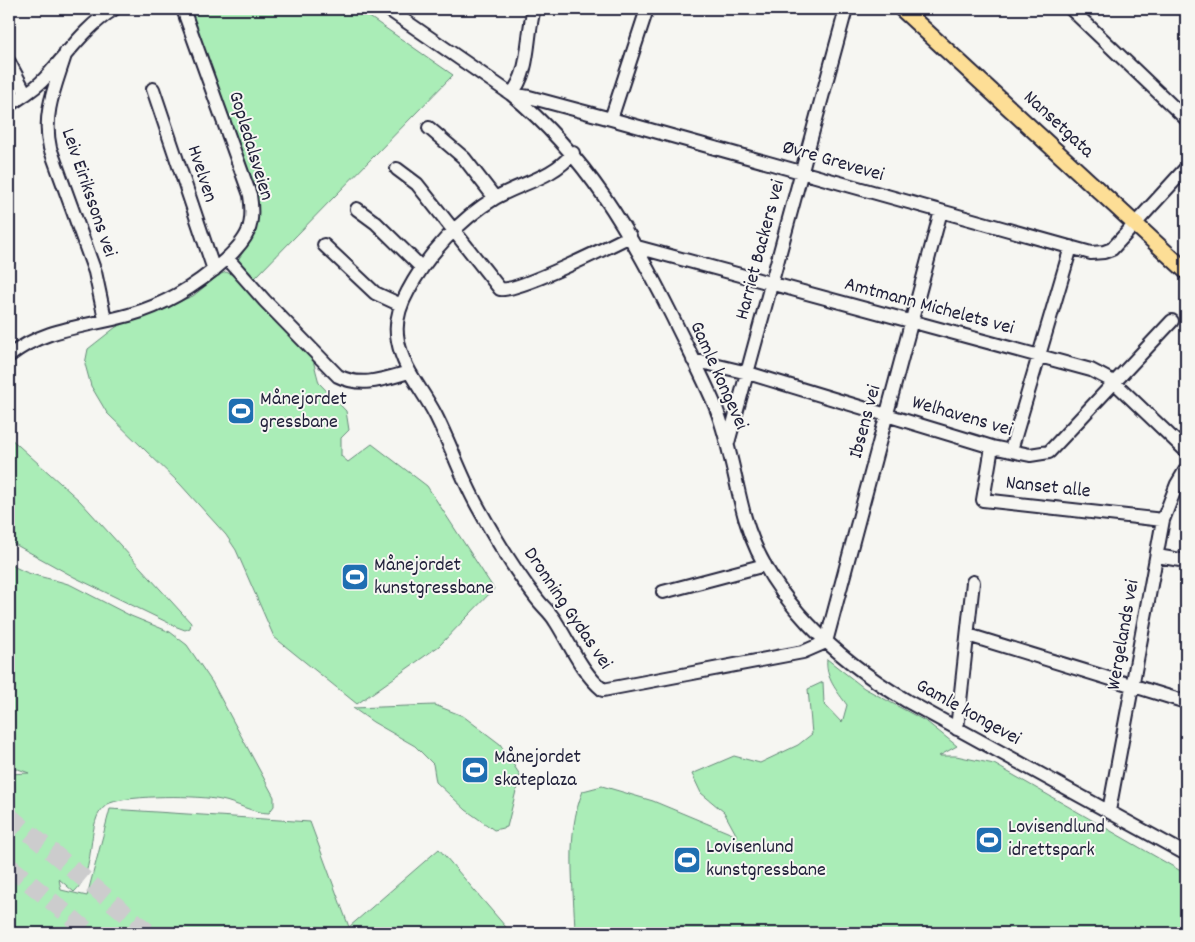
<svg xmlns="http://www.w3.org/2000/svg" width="1195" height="942" font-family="Dekko,sans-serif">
  <rect width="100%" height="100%" fill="#f6f6f2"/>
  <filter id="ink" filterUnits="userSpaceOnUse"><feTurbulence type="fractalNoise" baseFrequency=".02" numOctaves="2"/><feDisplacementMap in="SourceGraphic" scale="10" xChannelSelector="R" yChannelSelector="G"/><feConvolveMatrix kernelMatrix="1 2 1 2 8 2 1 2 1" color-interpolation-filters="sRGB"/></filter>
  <g filter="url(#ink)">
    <path fill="#aaedb7" stroke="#668879" d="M 188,9 L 358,9 L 453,75 L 255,278 L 238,260 C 254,234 261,226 255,195 Z
      M 226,272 L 237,277 L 313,360 L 319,383 L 346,411 L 349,430 L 341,438 L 341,456 L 348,462 L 372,444 L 427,486 L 494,589 L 439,646 L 357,704 L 274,637 L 236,550 L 226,535 L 180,484 L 107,413 L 91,386 L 85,364 L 88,349 L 116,327 L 193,296 L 219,275 Z
      M 9,437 L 80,501 L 191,623 L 190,628 L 185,630 L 177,627 L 74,577 L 9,541 Z
      M 9,563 C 28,577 49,577 71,585 L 131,616 L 170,632 L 187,645 L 212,682 L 274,797 L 274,806 L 269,813 C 252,813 237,803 221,800 C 198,795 131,795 110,803 C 105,805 99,812 97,817 C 88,841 94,874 74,892 L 59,879 L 61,890 L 87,896 L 110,809 L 310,822 L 349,927 L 439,849 L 511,933 L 9,933 L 9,774 L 29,773 L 18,769 L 9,770 Z
      M 827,659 L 864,688 L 927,722 L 957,746 L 939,756 L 956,756 L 994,764 L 1186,874 L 1186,921 L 1181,933 L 575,933 C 574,887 565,834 583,791 L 602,786 L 653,801 L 737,836 L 724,812 L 701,793 L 692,774 L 734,756 L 760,763 L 798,745 L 812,734 L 808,689 L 823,682 L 824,704 L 842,723 L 847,705 C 837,691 825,678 827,659 Z
      M 435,705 L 463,716 L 500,744 L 520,775 L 507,827 L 494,830 L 466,810 L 436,782 L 433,764 L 415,746 L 373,722 L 353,708 Z"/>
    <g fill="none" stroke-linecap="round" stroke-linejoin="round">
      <path stroke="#cccccd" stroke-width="18" stroke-dasharray="18 9" stroke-linecap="butt" d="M 9,816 L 149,933
        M 9,866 L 90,933"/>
      <g stroke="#22223b" stroke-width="16">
        <path id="minor" d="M 388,9 L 511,94 C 587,157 629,230 672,316 C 687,347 703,377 716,408 C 730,444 735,482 745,518 C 768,598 838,660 907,701 L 1186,854
          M 1071,9 L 1186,119
          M 66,52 C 56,85 42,113 50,148 L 95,272 L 105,319
          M 9,62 L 26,94
          M 153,89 L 214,270
          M 511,94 L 529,97 L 611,119 L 1091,253 L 1104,252 L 1112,249 L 1186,168
          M 511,94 C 531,72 526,36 534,9
          M 9,105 C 21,97 36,89 46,77 C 68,53 86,26 114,9
          M 611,119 L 647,9
          M 429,128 L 464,158 L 495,198
          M 573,153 C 553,178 521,183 495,198 C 460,219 427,255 408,291 C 399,307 394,323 398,341 C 403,369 422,389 435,414 C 451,445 461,477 478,507 C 495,538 515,571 537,599 C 543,607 551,613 556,622 C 570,644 582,673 603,690 L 803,652 L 826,642 L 941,211
          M 397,169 L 417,184 L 500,289 C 516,293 610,246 630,236
          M 357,209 L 376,223 L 422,268
          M 324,245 L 375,293 L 401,305
          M 637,247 L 1091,370 L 1114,382 L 1186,451
          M 227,258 L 265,301 L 338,376 C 362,388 384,379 409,372
          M 9,356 C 45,327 87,327 129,315 C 165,305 197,285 224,261 C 248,239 255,227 250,195 L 183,9
          M 693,360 L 748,373 L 992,447 L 1030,455 L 1049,452 L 1172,321
          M 728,443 L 846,9
          M 992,447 L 983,500 L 1163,520
          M 1011,450 L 1071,247
          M 1157,556 L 1186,561
          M 663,592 L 765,565
          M 968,635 L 1186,702
          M 957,729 L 973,582
          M 1109,811 L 1163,520 L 1177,484 L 1186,469"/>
      </g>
      <g stroke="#22223b" stroke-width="19">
        <path id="major" d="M 902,9 L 1186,271"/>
      </g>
      <use href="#minor" stroke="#f6f6f2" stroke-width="12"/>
      <use href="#major" stroke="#fdde96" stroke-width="15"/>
    </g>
  </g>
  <defs>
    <g id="stadium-square" transform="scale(1.4375)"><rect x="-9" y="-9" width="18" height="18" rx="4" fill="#1f6fb2" stroke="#f6f6f2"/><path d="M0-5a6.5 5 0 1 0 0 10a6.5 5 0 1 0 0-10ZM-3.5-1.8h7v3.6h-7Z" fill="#fff"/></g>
  </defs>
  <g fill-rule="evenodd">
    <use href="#stadium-square" x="241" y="411"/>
    <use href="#stadium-square" x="355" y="577"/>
    <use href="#stadium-square" x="475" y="770"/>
    <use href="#stadium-square" x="989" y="840"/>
    <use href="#stadium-square" x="687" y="860"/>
  </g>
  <g text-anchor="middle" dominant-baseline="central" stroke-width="4" stroke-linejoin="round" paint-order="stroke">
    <g font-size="20" fill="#22223b" stroke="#f6f6f2">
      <text transform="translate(1058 125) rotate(43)">Nansetgata</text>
      <text transform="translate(250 146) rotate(73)">Gopledalsveien</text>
      <text transform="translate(833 162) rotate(16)">Øvre Grevevei</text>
      <text transform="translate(201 174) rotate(72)">Hvelven</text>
      <text transform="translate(88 193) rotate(71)">Leiv Eirikssons vei</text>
      <text transform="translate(761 250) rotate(-75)">Harriet Backers vei</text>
      <text transform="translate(929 307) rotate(15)">Amtmann Michelets vei</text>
      <text transform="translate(718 376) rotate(66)">Gamle kongevei</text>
      <text transform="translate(962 417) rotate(16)">Welhavens vei</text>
      <text transform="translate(866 422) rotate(-75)">Ibsens vei</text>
      <text transform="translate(1048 488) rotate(6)">Nanset alle</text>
      <text transform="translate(567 609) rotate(56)">Dronning Gydas vei</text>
      <text transform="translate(1124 635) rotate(-80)">Wergelands vei</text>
      <text transform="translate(968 713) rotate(29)">Gamle kongevei</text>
    </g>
    <g font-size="20" fill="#22223b" stroke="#f6f6f2" text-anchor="start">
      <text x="260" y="400">Månejordet<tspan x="260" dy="23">gressbane</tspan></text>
      <text x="374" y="566">Månejordet<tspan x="374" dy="23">kunstgressbane</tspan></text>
      <text x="494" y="758">Månejordet<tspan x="494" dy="23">skateplaza</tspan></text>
      <text x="1008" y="828">Lovisendlund<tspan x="1008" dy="23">idrettspark</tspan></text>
      <text x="706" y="848">Lovisenlund<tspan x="706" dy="23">kunstgressbane</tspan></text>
    </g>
  </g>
  <rect width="1195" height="942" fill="none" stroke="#f6f6f2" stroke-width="30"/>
  <rect x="15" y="15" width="1165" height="912" fill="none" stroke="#22223b" stroke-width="2" filter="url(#ink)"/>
</svg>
